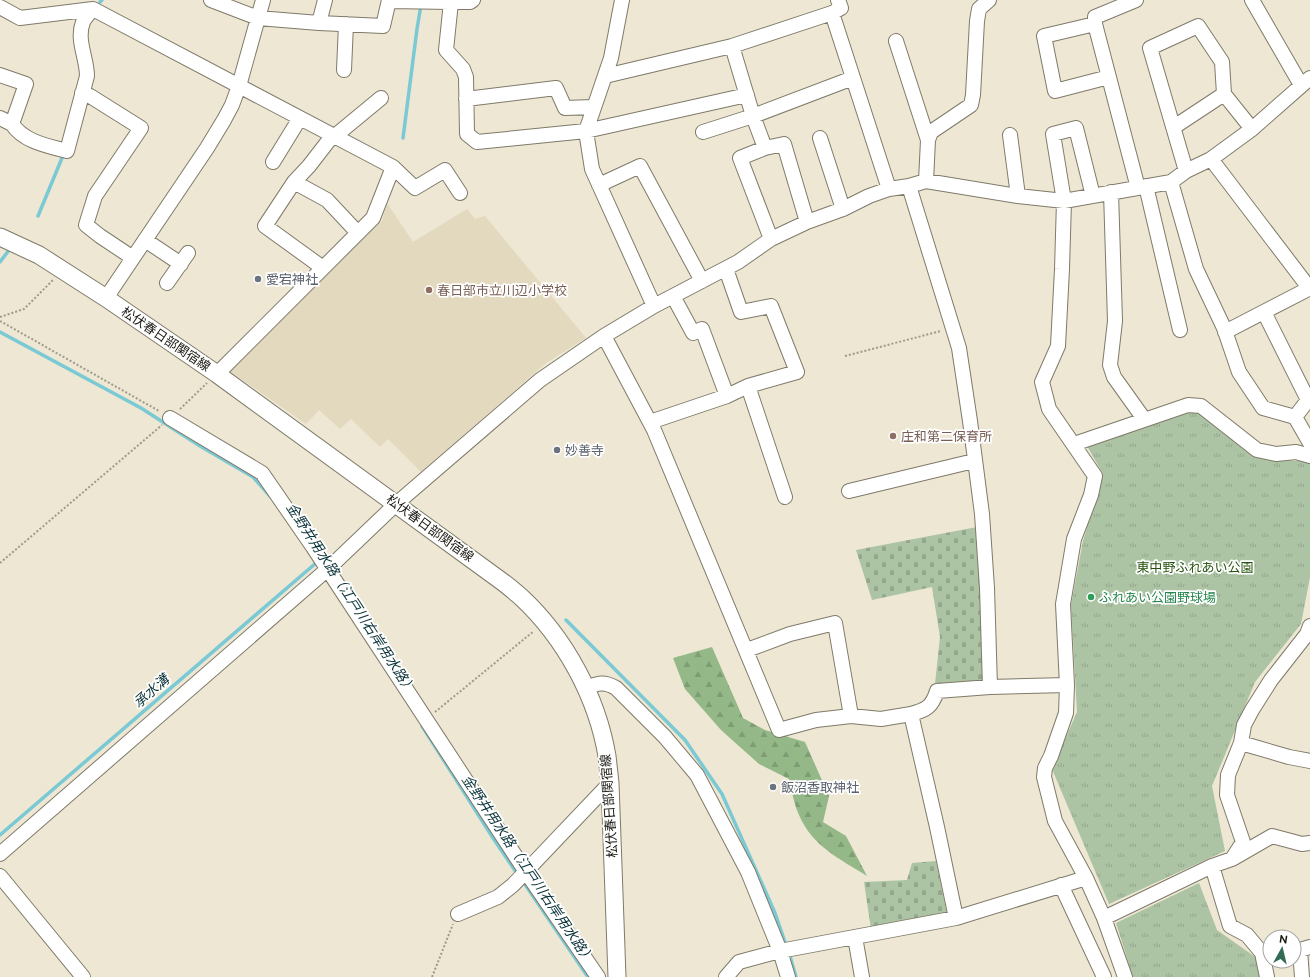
<svg xmlns="http://www.w3.org/2000/svg" width="1310" height="977" font-family="Raleway,'Noto Sans JP',sans-serif">
  <defs>
    <pattern id="forest-firs" width="22" height="20" patternUnits="userSpaceOnUse"><rect width="22" height="20" fill="#94b887"/><path d="M5 1l3.5 6h-7zM16 11l3.5 6h-7z" fill="#7f9d74"/></pattern>
    <pattern id="cemetery-stones" width="16" height="16" patternUnits="userSpaceOnUse"><rect width="16" height="16" fill="#acc3a4"/><path d="M2 7V4a2 2 0 0 1 4 0v3zM10 15v-3a2 2 0 0 1 4 0v3z" fill="#93a78c"/></pattern>
    <pattern id="park-tufts" width="24" height="20" patternUnits="userSpaceOnUse"><rect width="24" height="20" fill="#acc3a4"/><path d="M3 7l-1-3M5 7V3M7 7l1-3M15 17l-1-3M17 17v-4M19 17l1-3" fill="none" stroke="#93a78c"/></pattern>
  </defs>
  <rect width="100%" height="100%" fill="#ede7d3"/>
  <path fill="#e2d9bf" d="M 387,203 L 413,242 L 467,209 L 475,219 L 485,216 L 586,338 L 546,363 L 421,472 L 388,439 L 380,447 L 351,419 L 340,429 L 319,410 L 306,424 L 230,371 L 382,221 Z"/>
  <path fill="url(#forest-firs)" d="M 712,647 L 743,718 L 765,730 L 805,742 L 829,796 L 823,822 L 846,836 L 867,876 C 840,859 812,846 799,815 C 794,804 792,791 789,779 L 759,764 L 721,730 L 685,689 L 673,658 Z"/>
  <path fill="url(#cemetery-stones)" d="M 977,527 L 982,590 L 982,681 L 935,684 L 940,637 L 932,587 L 872,600 L 856,550 Z
    M 936,861 L 947,914 L 871,929 L 864,882 L 907,880 L 912,863 Z"/>
  <path fill="url(#park-tufts)" d="M 1201,406 L 1263,459 L 1297,461 L 1310,460 L 1310,577 L 1301,624 L 1255,682 L 1212,786 L 1225,851 L 1109,904 L 1052,769 L 1077,712 L 1071,605 L 1083,541 L 1103,474 L 1087,446 Z
    M 1199,883 L 1217,930 L 1258,959 L 1261,977 L 1133,977 L 1116,923 Z"/>
  <g fill="none" stroke-linecap="round" stroke-linejoin="round">
    <path stroke="#7ac9d4" stroke-width="3.5" d="M 100,2 L 102,0
      M 403,138 L 417,29 L 421,5
      M 38,216 L 62,158
      M 0,262 L 9,250
      M 0,332 L 141,408 L 200,446 L 253,477 L 270,496
      M 566,620 L 685,740 L 722,794 L 775,913 L 787,948
      M 422,726 L 493,838 L 518,875
      M 0,835 L 316,563
      M 522,880 L 588,977
      M 789,953 L 796,977"/>
    <g stroke="#7f7a69" stroke-width="16">
      <path id="minor" d="M 211,0 L 258,18 L 319,23 L 383,26 L 389,0
        M 622,0 L 611,58 L 586,131 L 592,169 L 654,306
        M 1136,0 L 1095,17 L 1095,24 L 1138,188
        M 1252,0 L 1301,85
        M 389,1 L 451,2 L 446,50 L 463,69 L 466,77 L 467,134 L 477,142 L 586,131 L 747,95
        M 451,2 L 470,2 L 473,0
        M 0,7 L 20,18 L 93,9 L 393,167 L 373,218 L 217,374
        M 832,13 L 889,189
        M 319,23 L 325,0
        M 1095,24 L 1044,36 L 1055,91 L 1109,77
        M 896,41 L 928,140
        M 732,46 L 753,116 L 765,148 L 784,144 L 807,222
        M 344,70 L 346,24
        M 0,75 L 26,84 L 12,124 L 0,118
        M 605,76 L 732,46 L 832,13 L 841,8 L 838,0
        M 82,93 L 90,96 L 141,128 L 95,196 L 86,225 L 100,236 L 133,258
        M 466,99 L 556,88 L 565,108 L 593,107
        M 12,124 C 24,142 48,146 67,151 L 87,76 C 87,58 76,40 83,22 C 85,17 90,13 93,9
        M 1174,127 L 1224,94
        M 703,132 L 753,116 L 853,78
        M 1010,135 L 1018,196
        M 335,136 L 381,98
        M 820,138 L 843,209
        M 765,148 L 740,158 L 771,239
        M 1211,159 L 1310,289
        M 273,162 L 300,118
        M 393,167 L 415,188 L 445,170 L 460,193
        M 1186,171 L 1150,48 L 1198,26 L 1222,62 L 1224,94 L 1252,129
        M 926,181 L 928,140 L 931,132 L 971,105 L 973,95 L 977,21 L 979,9 L 989,0
        M 294,182 L 327,200 L 358,233
        M 1171,182 L 1196,269 L 1224,328 L 1239,372 L 1263,408 L 1295,417 L 1310,443
        M 599,185 L 640,166 L 702,281
        M 909,186 L 959,348 L 970,421 L 982,514 L 987,588 L 990,687
        M 1146,186 L 1180,330
        M 1111,192 L 1115,321 L 1110,365 L 1114,377 L 1144,419
        M 1093,196 L 1076,128 L 1053,134 L 1064,201 L 1062,269 L 1058,346 L 1042,382 L 1049,409 L 1095,476 L 1091,495 L 1074,539 L 1063,604 L 1067,685 L 1066,713 L 1051,756 L 1045,768 L 1044,777 L 1055,821 L 1086,878 L 1104,918 L 1125,977
        M 145,240 L 181,264
        M 323,268 L 265,226 L 294,182 L 309,166 L 333,135
        M 726,269 L 741,312 L 771,306 L 797,372 L 748,386
        M 167,283 L 188,253
        M 673,296 L 693,333 L 702,329 L 727,396
        M 106,298 L 207,148 L 224,120 L 232,105 L 239,86 L 263,0
        M 1264,312 L 1308,400 L 1295,417
        M 1225,332 L 1310,288
        M 604,336 L 654,430 L 779,730 L 816,720 L 851,716 L 881,719 L 911,714
        M 170,418 L 262,473 L 313,547 L 526,872 L 598,977
        M 650,422 L 727,396 L 748,386 L 785,497
        M 1074,444 L 1188,405 L 1201,406 L 1257,450 L 1276,454 L 1296,452 L 1310,456
        M 849,491 L 974,461
        M 747,650 L 790,634 L 835,623 L 851,716
        M 586,688 C 598,683 604,681 616,688 L 665,737 L 697,775 L 748,872 L 780,951 L 788,977
        M 1241,743 L 1289,757 L 1310,761
        M 0,854 L 330,567 L 396,504 L 540,380 L 604,336 L 654,306 L 738,262 L 771,239 L 807,222 L 843,209 L 869,196 L 889,189 L 909,186 L 926,181 L 1018,196 L 1064,201 L 1171,182 L 1186,171 L 1211,159 L 1252,129 L 1310,78
        M 1232,859 L 1243,842 L 1227,795 L 1228,775 L 1241,743 L 1244,725 L 1252,710 L 1271,680 L 1307,634 L 1310,626
        M 1212,866 L 1230,926 L 1247,935 L 1262,953 L 1267,977
        M 0,876 L 83,977
        M 1061,885 L 1104,977
        M 458,914 L 498,897 L 513,885 L 610,783
        M 956,918 L 937,827 L 911,714 C 926,710 932,707 937,691 L 990,687 L 1067,685
        M 1104,918 L 1212,866 L 1232,859 L 1272,836 L 1302,844 L 1310,843
        M 855,937 L 862,977
        M 726,977 L 739,962 L 780,951 L 956,918 L 1086,878
        M 1302,977 L 1300,950 L 1310,947"/>
    </g>
    <g stroke="#7f7a69" stroke-width="19">
      <path id="major" d="M 0,237 L 39,255 L 106,298 L 217,374 L 500,580 C 507,585 514,591 521,597 C 565,638 597,697 607,756 C 608,765 609,774 610,783 L 617,977"/>
    </g>
    <path stroke="#9f9a8b" stroke-width="2" stroke-dasharray="2 2" stroke-linecap="butt" d="M 0,317 L 24,309 L 53,280
      M 0,321 L 159,411
      M 845,356 L 941,331
      M 180,409 L 207,383
      M 0,563 L 162,425
      M 435,712 L 534,631
      M 432,977 L 453,924"/>
    <use href="#minor" stroke="#fff" stroke-width="14"/>
    <use href="#major" stroke="#fff" stroke-width="17"/>
  </g>
  <g fill="#6b7280" stroke="#fff" stroke-width="1.5">
    <circle cx="258" cy="279" r="4"/>
    <circle cx="557" cy="450" r="4"/>
    <circle cx="773" cy="787" r="4"/>
  </g>
  <g fill="#8d6e63" stroke="#fff" stroke-width="1.5">
    <circle cx="429" cy="290" r="4"/>
    <circle cx="893" cy="436" r="4"/>
  </g>
  <circle fill="#2e9e5b" stroke="#fff" stroke-width="1.5" cx="1091" cy="597" r="4"/>
  <g text-anchor="middle" dominant-baseline="central" stroke-width="3.5" stroke-linejoin="round" paint-order="stroke">
    <g font-size="13" fill="#5b616d" stroke="#fff" text-anchor="start">
      <text x="266" y="279">愛宕神社</text>
      <text x="565" y="450">妙善寺</text>
      <text x="781" y="787">飯沼香取神社</text>
    </g>
    <g font-size="13" fill="#785e54" stroke="#fff" text-anchor="start">
      <text x="437" y="290">春日部市立川辺小学校</text>
      <text x="901" y="436">庄和第二保育所</text>
    </g>
    <g font-size="13" fill="#191710" stroke="#fff">
      <text transform="translate(166 339) rotate(34)">松伏春日部関宿線</text>
      <text transform="translate(430 528) rotate(36)">松伏春日部関宿線</text>
      <text transform="translate(609 806) rotate(-94)">松伏春日部関宿線</text>
    </g>
    <g font-size="13" fill="#25520d" stroke="#fff">
      <text x="1195" y="567">東中野ふれあい公園</text>
    </g>
    <g font-size="13" fill="#27864d" stroke="#fff" text-anchor="start">
      <text x="1099" y="597">ふれあい公園野球場</text>
    </g>
    <g font-size="14" font-style="italic" fill="#0d353a" stroke="#fff">
      <text transform="translate(351 598) rotate(57)">金野井用水路（江戸川右岸用水路）</text>
      <text transform="translate(151 691) rotate(-41)">承水溝</text>
      <text transform="translate(528 869) rotate(56)">金野井用水路（江戸川右岸用水路）</text>
    </g>
  </g>
  <g transform="translate(1282 949) rotate(8)"><circle r="19" fill="#ffffff" stroke="#a3a29f"/>
  <path d="M0-3L7 15L0 10L-7 15Z" fill="#326c54"/>
  <text y="-6" font-size="11" font-weight="bold" text-anchor="middle" fill="#191710">N</text>
  </g>
</svg>
